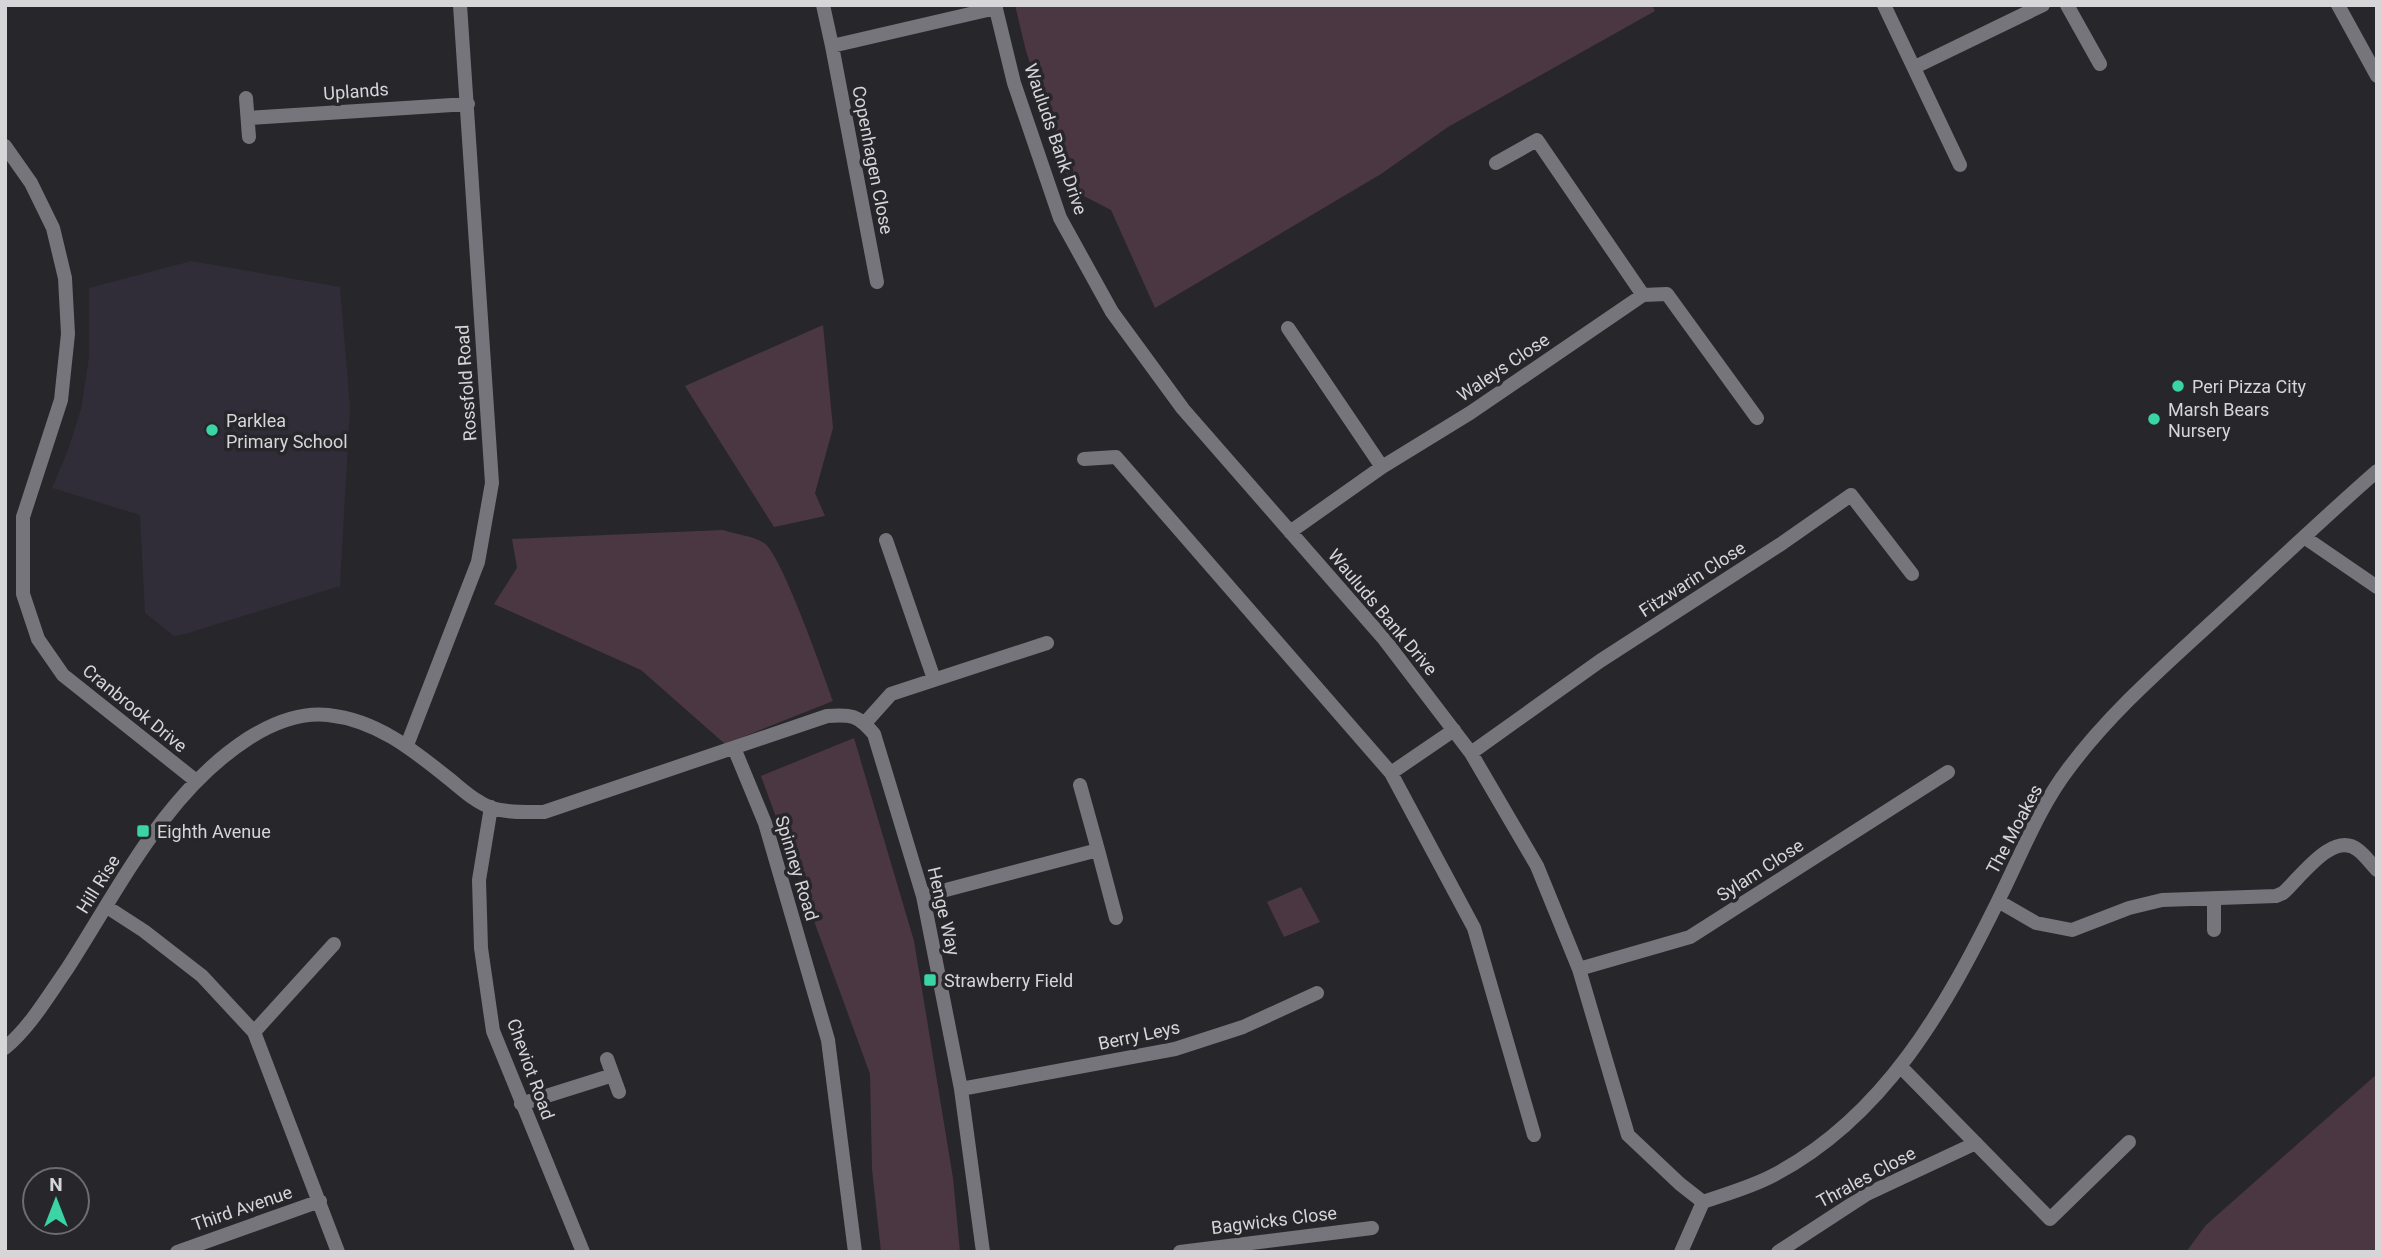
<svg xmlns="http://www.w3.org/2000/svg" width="2382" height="1257" font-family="Roboto,sans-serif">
  <rect width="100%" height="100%" fill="#27262b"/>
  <path fill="#302d38" d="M 191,261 L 340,287 L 350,407 L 340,586 L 185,634 L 174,636 L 145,613 L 140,515 L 52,488 L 68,450 L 81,409 L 89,357 L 89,288 Z"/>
  <path fill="#4b3742" d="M 1015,5 L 1652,5 L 1655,11 L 1448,127 L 1381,174 L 1155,308 L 1111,210 L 1072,190 L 1026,51 Z
    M 823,325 L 833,428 L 815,493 L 825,516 L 774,527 L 685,386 Z
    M 723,530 C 735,534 753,536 764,543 C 781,553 824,676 833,701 L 725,744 L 641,670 L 494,604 L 517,568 L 512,539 Z
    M 854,738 L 914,941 L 953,1178 L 960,1252 L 881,1252 L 872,1169 L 870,1074 L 761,776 Z
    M 1301,887 L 1320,922 L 1284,937 L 1267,902 Z
    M 2377,1074 L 2377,1252 L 2186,1252 L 2206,1225 Z"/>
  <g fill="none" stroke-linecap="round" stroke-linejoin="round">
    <path stroke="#76757b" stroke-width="14" d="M 823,5 L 832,46 L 996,8
      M 995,5 L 1014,83 L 1060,218 L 1112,312 L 1183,409 L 1384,639 L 1471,753 L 1537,866 L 1579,969 L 1628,1135 L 1680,1184 L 1703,1202
      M 1884,5 L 1960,165
      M 2067,5 L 2100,64
      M 2338,5 L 2377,76
      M 832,46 L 877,282
      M 1915,67 L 2043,5
      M 246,98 L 249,137
      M 248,118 L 468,104
      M 5,146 L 31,183 L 53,228 L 65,278 L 68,334 L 61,400 L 23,517 L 23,594 L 38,639 L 63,675 L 195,780
      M 1496,163 L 1537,140 L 1643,295
      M 1288,328 L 1382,467
      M 1084,459 L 1116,457 L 1391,773 L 1474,928 L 1534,1135
      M 1290,532 L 1382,467 L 1470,413 L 1643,295 L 1667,294 L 1757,418
      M 2304,537 L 2377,587
      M 886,540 L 934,679
      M 865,723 L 891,694 L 1047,643
      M 407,745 L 478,562 L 492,483 L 460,5
      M 734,748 L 765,823 L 828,1040 L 855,1252
      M 1471,753 L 1600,661 L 1781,544 L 1851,495 L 1912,574
      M 1391,773 L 1454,730
      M 491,807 L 479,880 L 481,948 L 493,1031 L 583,1252
      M 1098,850 L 1116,918
      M 923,896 L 1098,850 L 1080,785
      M 1998,901 L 2036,923 L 2072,930 L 2129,908 L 2162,900 L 2276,896 L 2283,893 C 2301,877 2333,830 2358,850 C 2365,855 2371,864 2377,870
      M 107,907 L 144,931 L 202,976 L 254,1032 L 338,1252
      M 2214,930 L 2214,900
      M 1579,969 L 1690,937 L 1948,772
      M 254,1032 L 334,944
      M 5,1048 C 31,1026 48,996 67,969 C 120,887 165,792 249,738 C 273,723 299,712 328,715 C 376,720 412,749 448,778 C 462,789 475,802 492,808 C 508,813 527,812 544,812 L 827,716 C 851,714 858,715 874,734 L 923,896 L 961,1089 L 983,1252
      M 607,1059 L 619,1092
      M 1901,1067 L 2050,1219 L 2129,1142
      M 961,1089 L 1175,1049 L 1243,1027 L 1317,993
      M 521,1104 L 613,1075
      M 1703,1202 C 1726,1194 1751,1187 1772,1176 C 1884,1118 1946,1007 1999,899 C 2021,855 2039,807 2069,768 C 2110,713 2162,668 2213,621 C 2268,571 2321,520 2377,471
      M 177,1252 L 320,1201
      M 1180,1252 L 1372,1228
      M 1681,1252 L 1703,1202
      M 1778,1252 L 1867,1194 L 1976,1143"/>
  </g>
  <g fill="#3ad4a5" stroke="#27262b" stroke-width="2.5">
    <circle cx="2178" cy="386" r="7"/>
    <circle cx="2154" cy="419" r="7"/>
    <circle cx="212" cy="430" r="7"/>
    <rect x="136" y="824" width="14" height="14" rx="3.5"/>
    <rect x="923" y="973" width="14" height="14" rx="3.5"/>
  </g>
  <g text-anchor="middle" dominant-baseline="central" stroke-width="7" stroke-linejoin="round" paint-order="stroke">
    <g font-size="18" fill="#d6d6d9" stroke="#27262b">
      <text transform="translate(356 91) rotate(-4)">Uplands</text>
      <text transform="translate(1056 139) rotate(71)">Wauluds Bank Drive</text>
      <text transform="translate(873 160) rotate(79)">Copenhagen Close</text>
      <text transform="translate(1503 367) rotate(-34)">Waleys Close</text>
      <text transform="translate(466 383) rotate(-94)">Rossfold Road</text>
      <text transform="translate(1692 579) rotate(-33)">Fitzwarin Close</text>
      <text transform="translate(1383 612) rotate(50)">Wauluds Bank Drive</text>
      <text transform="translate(135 708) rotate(39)">Cranbrook Drive</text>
      <text transform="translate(2014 829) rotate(-62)">The Moakes</text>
      <text transform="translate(797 868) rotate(73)">Spinney Road</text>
      <text transform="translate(1760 870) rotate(-33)">Sylam Close</text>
      <text transform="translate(98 884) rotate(-58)">Hill Rise</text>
      <text transform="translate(944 911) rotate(77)">Henge Way</text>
      <text transform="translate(1139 1035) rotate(-12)">Berry Leys</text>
      <text transform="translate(531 1069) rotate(70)">Cheviot Road</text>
      <text transform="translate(1866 1177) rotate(-28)">Thrales Close</text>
      <text transform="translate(242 1208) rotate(-19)">Third Avenue</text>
      <text transform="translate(1274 1220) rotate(-7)">Bagwicks Close</text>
    </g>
    <g font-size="18" fill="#d6d6d9" stroke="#27262b" text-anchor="start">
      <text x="2192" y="386">Peri Pizza City</text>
      <text x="2168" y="409">Marsh Bears<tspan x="2168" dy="21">Nursery</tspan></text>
      <text x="226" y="420">Parklea<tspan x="226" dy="21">Primary School</tspan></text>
      <text x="157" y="831">Eighth Avenue</text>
      <text x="944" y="980">Strawberry Field</text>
    </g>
  </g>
  <rect width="2382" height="1257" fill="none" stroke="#d6d6d9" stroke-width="14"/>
  <g transform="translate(56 1201)"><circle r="33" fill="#27262b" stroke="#6d6c71" stroke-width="2"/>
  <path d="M0-5L12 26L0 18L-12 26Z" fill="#3ad4a5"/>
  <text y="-10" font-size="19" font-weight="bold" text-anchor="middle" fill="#d6d6d9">N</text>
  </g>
</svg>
